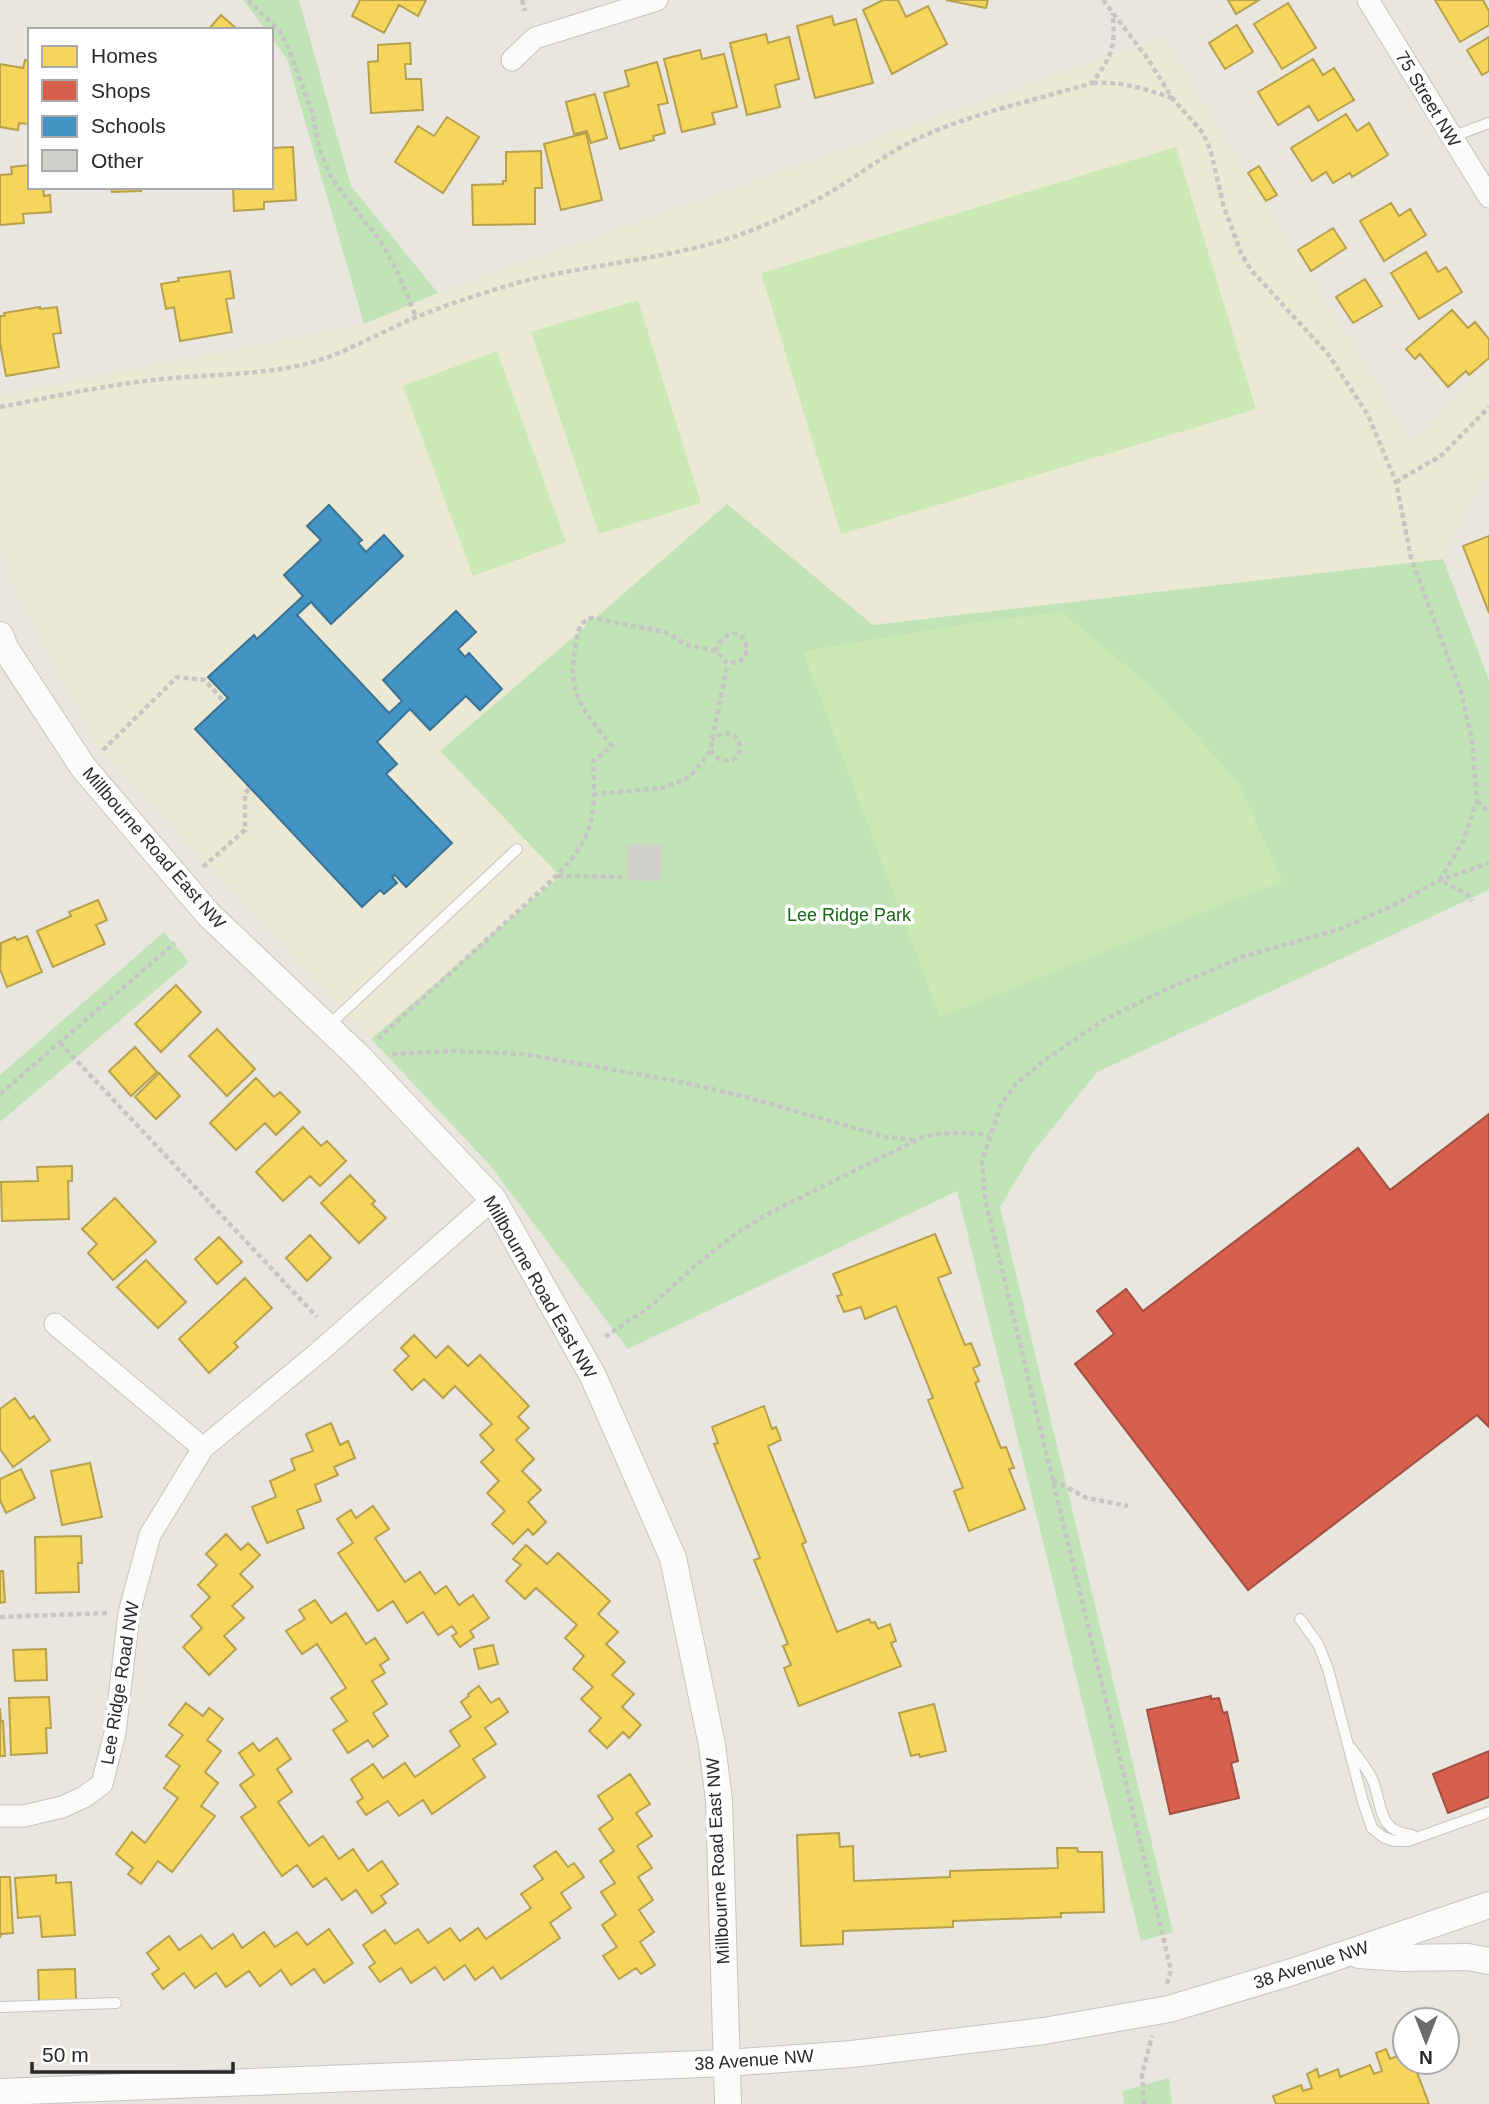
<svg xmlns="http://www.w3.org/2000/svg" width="1489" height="2104" font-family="Helvetica,sans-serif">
  <rect width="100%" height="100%" fill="#e8e6df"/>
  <path fill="#ebe8d3" d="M 1163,37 L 1413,442 L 1489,361 L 1489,470 L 1443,559 L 873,625 L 727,504 L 441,752 L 560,876 L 371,1039 L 100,750 L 19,600 L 0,547 L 0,396 L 364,324 L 438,293 Z"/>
  <path fill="#c1e4b7" d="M 243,0 L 299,0 L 351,186 L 438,293 L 364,324 L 287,59 L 271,37 L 271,30 L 266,30 Z
    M 727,504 L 873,625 L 1443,559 L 1489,680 L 1489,890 L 1097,1072 L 1031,1155 L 1000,1207 L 1173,1932 L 1141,1941 L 957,1191 L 628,1349 L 489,1164 L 371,1039 L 560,876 L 440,751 L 586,626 L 588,618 L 593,620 Z
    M 164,932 L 189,962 L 0,1122 L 0,1075 Z
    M 1169,2078 L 1172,2104 L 1124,2104 L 1122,2091 Z"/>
  <path fill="#cbe9b5" d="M 1176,147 L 1256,409 L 841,534 L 761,273 Z
    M 638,300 L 701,503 L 599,534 L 531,332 Z
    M 497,351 L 566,542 L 473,576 L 403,386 Z
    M 1062,612 L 1154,689 L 1238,782 L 1282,881 L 940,1017 L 803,651 L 972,623 Z"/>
  <path fill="#f6d55c" stroke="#b8a14d" stroke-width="2" d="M 360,0 L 426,0 L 418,16 L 399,5 L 384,33 L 352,16 Z
    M 883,0 L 898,0 L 906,17 L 928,6 L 947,44 L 892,74 L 863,10 Z
    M 946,0 L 988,0 L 986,8 Z
    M 1228,0 L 1259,0 L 1236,14 Z
    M 1435,0 L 1483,0 L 1489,11 L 1489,25 L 1460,42 Z
    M 1288,3 L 1316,48 L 1282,69 L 1254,24 Z
    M 221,15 L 238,30 L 208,30 Z
    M 832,16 L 834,25 L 856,19 L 873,83 L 815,98 L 797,26 Z
    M 1237,25 L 1253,52 L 1225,69 L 1209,43 Z
    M 766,34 L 768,43 L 789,37 L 799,79 L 775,85 L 780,107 L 747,115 L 730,43 Z
    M 1489,37 L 1489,71 L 1482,75 L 1467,50 Z
    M 410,43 L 411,64 L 405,64 L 406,79 L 421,79 L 423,110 L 371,113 L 368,62 L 378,61 L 378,45 Z
    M 700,50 L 702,59 L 724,54 L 737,107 L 712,113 L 715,124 L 682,132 L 664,59 Z
    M 1313,59 L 1323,75 L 1334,68 L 1354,100 L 1318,121 L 1309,106 L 1278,125 L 1258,92 Z
    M 25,60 L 30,61 L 30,124 L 19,123 L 18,130 L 0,127 L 0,64 L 23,68 Z
    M 657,62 L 668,103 L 658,105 L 665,133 L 653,136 L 654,140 L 620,149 L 604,93 L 629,86 L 625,71 Z
    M 595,94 L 607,138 L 591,143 L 587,131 L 574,134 L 566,102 Z
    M 1346,114 L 1357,131 L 1369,123 L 1388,155 L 1352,177 L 1350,173 L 1333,183 L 1326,172 L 1312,181 L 1291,148 Z
    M 447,117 L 479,137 L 443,193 L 395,162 L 418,126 L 434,136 Z
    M 586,133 L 602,200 L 561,210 L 544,144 Z
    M 293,147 L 296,200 L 264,202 L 264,209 L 234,211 L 233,187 L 271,187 L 271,148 Z
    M 541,151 L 542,188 L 535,188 L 535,224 L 473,225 L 472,185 L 503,184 L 503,181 L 506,181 L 506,152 Z
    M 30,165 L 30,187 L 43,187 L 44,196 L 50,195 L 51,212 L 23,214 L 24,223 L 0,225 L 0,175 L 12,174 L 11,167 Z
    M 1259,166 L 1277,195 L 1266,201 L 1248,173 Z
    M 111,187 L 141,187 L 141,191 L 112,192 Z
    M 1391,203 L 1399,216 L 1410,209 L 1426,235 L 1384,261 L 1360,221 Z
    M 1333,228 L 1346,248 L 1311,271 L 1298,250 Z
    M 1426,252 L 1438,272 L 1446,267 L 1462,292 L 1419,319 L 1391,273 Z
    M 230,271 L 234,298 L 226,299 L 232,332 L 180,341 L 174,307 L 166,309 L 161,284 L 179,281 L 178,278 Z
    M 1365,279 L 1382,306 L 1353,323 L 1336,297 Z
    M 40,307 L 40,309 L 57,307 L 61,333 L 53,334 L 59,367 L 6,376 L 0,343 L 0,316 L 5,316 L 4,313 Z
    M 1452,310 L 1468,328 L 1475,322 L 1489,339 L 1489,358 L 1469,375 L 1466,371 L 1448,387 L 1420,354 L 1415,359 L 1406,349 Z
    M 1489,536 L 1489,613 L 1463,546 Z
    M 98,900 L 107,920 L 96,925 L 105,944 L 53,967 L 37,931 L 71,916 L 69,912 Z
    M 27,936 L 42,972 L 7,987 L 0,969 L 1,943 L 15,937 L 17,940 Z
    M 176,985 L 201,1012 L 161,1052 L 135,1024 Z
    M 217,1029 L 255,1069 L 227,1096 L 189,1056 Z
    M 135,1047 L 157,1072 L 131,1096 L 109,1071 Z
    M 159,1073 L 180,1096 L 156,1119 L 135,1097 Z
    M 256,1078 L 274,1097 L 280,1092 L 300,1112 L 276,1135 L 265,1123 L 236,1150 L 210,1123 Z
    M 303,1127 L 321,1146 L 327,1141 L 346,1161 L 320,1186 L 310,1176 L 283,1201 L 256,1172 Z
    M 72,1166 L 72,1181 L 68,1181 L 69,1219 L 2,1221 L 1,1182 L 38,1181 L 37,1167 Z
    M 350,1175 L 375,1201 L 372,1204 L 386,1218 L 359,1243 L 321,1203 Z
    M 115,1198 L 156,1242 L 113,1280 L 88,1253 L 97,1244 L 82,1229 Z
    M 935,1234 L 951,1273 L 938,1278 L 965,1345 L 971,1343 L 980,1365 L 973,1368 L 979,1381 L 975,1383 L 1001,1448 L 1006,1447 L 1014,1468 L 1009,1469 L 1025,1509 L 969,1531 L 954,1491 L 963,1488 L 928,1400 L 933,1398 L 896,1306 L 865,1319 L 861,1307 L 844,1312 L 837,1296 L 842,1295 L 833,1274 Z
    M 310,1235 L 331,1258 L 307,1281 L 286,1258 Z
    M 219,1237 L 242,1262 L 217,1284 L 195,1259 Z
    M 146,1260 L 186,1302 L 158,1328 L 117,1287 Z
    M 245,1278 L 272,1308 L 234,1343 L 238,1347 L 209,1373 L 179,1339 Z
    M 414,1335 L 436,1358 L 448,1346 L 468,1366 L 480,1355 L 529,1406 L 518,1417 L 529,1428 L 516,1440 L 534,1459 L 522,1471 L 541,1490 L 528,1502 L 546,1522 L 533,1535 L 528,1529 L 513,1544 L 492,1524 L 505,1511 L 487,1493 L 499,1481 L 481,1462 L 494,1450 L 480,1435 L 492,1424 L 455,1386 L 443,1398 L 424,1379 L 412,1390 L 394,1370 L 409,1356 L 401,1348 Z
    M 15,1398 L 30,1419 L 34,1416 L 50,1440 L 13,1467 L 0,1449 L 0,1409 Z
    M 764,1406 L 772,1429 L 776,1427 L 781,1440 L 768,1446 L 806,1542 L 802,1544 L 837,1632 L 869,1619 L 871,1623 L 875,1622 L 878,1629 L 890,1624 L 896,1641 L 891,1643 L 901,1666 L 799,1706 L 784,1668 L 791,1665 L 783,1646 L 788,1644 L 754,1560 L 760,1558 L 714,1444 L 718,1443 L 712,1427 Z
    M 331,1423 L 340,1445 L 348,1441 L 355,1458 L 334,1467 L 338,1475 L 315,1485 L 321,1501 L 297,1510 L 304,1528 L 267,1543 L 252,1507 L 276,1497 L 270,1481 L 295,1470 L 291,1459 L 313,1451 L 306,1434 Z
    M 90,1463 L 102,1517 L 62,1525 L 51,1471 Z
    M 21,1469 L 35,1498 L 6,1513 L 0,1500 L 0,1479 Z
    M 373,1506 L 389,1529 L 375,1538 L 405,1582 L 420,1572 L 435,1594 L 446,1586 L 459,1605 L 473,1595 L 489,1618 L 470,1631 L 474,1637 L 460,1647 L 452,1636 L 457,1633 L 452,1626 L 438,1635 L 423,1612 L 407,1623 L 393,1601 L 378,1611 L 338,1553 L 353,1543 L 337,1519 L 351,1510 L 356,1518 Z
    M 226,1534 L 241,1550 L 248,1543 L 260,1555 L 240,1574 L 253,1587 L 232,1606 L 244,1618 L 224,1636 L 236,1649 L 209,1675 L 183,1647 L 202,1628 L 191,1616 L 210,1597 L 198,1585 L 217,1565 L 206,1554 Z
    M 81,1536 L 82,1563 L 78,1563 L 79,1592 L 36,1593 L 35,1537 Z
    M 526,1545 L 547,1564 L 558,1553 L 610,1601 L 598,1614 L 618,1632 L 606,1644 L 625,1662 L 612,1675 L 634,1694 L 622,1707 L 641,1725 L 629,1738 L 623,1732 L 607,1748 L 589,1731 L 601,1718 L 581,1699 L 593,1687 L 573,1669 L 584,1656 L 565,1638 L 577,1625 L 536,1588 L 525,1599 L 506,1581 L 521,1565 L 513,1559 Z
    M 0,1571 L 3,1571 L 5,1602 L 0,1603 Z
    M 315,1600 L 331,1623 L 346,1613 L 366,1644 L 375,1638 L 389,1659 L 380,1665 L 385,1673 L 372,1681 L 387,1704 L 373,1713 L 388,1736 L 373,1747 L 368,1740 L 348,1753 L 333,1730 L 347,1721 L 331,1698 L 346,1688 L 317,1644 L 302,1654 L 286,1631 L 305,1619 L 299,1610 Z
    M 493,1645 L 498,1664 L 479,1669 L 474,1649 Z
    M 46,1649 L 47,1680 L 15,1681 L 13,1650 Z
    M 479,1686 L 491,1703 L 499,1698 L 508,1712 L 485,1728 L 496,1744 L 473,1759 L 485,1777 L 432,1814 L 423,1800 L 399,1816 L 388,1801 L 366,1815 L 357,1802 L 363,1798 L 351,1779 L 373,1764 L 383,1778 L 405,1763 L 415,1777 L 460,1746 L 450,1731 L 471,1717 L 461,1702 L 469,1696 L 468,1694 Z
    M 49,1697 L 51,1728 L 46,1728 L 47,1753 L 11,1755 L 9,1698 Z
    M 186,1703 L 203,1716 L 209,1708 L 223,1719 L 207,1740 L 221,1751 L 205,1772 L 218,1783 L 201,1806 L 215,1816 L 172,1872 L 158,1861 L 141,1884 L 128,1874 L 133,1868 L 116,1854 L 132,1832 L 145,1843 L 178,1798 L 164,1788 L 180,1766 L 166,1756 L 183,1735 L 169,1725 Z
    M 934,1704 L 946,1751 L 920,1757 L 919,1754 L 911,1756 L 899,1713 Z
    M 0,1708 L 1,1722 L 3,1721 L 5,1756 L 0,1756 Z
    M 277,1738 L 291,1759 L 277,1769 L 292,1792 L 278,1802 L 309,1846 L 323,1836 L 339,1859 L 353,1849 L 368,1871 L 382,1861 L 398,1884 L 381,1896 L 386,1903 L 372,1913 L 356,1890 L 342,1900 L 326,1878 L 313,1887 L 297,1865 L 282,1876 L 241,1817 L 256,1807 L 240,1785 L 254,1775 L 239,1753 L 253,1743 L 259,1751 Z
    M 630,1774 L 650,1804 L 636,1813 L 652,1836 L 637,1846 L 652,1868 L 638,1877 L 653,1900 L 639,1910 L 654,1932 L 640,1942 L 655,1965 L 641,1974 L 636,1968 L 619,1979 L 603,1956 L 617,1947 L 602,1925 L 616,1915 L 601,1892 L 615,1883 L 600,1861 L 614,1851 L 599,1829 L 613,1819 L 598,1796 Z
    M 839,1833 L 840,1847 L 853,1846 L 854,1881 L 950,1877 L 950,1871 L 1058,1868 L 1057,1848 L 1077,1848 L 1078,1852 L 1102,1852 L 1104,1912 L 1061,1913 L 1061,1917 L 953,1921 L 953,1927 L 843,1931 L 843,1944 L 801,1946 L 797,1835 Z
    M 556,1851 L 568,1867 L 574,1863 L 584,1877 L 561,1893 L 571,1908 L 550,1923 L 560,1938 L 501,1979 L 493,1967 L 475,1980 L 465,1965 L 444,1980 L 435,1967 L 411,1983 L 401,1968 L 380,1982 L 369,1967 L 375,1963 L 363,1945 L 385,1930 L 395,1944 L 418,1929 L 428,1943 L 450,1928 L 460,1941 L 478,1928 L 486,1939 L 531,1908 L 521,1894 L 543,1879 L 534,1866 Z
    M 56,1875 L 56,1883 L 71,1882 L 75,1935 L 42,1937 L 40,1916 L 18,1918 L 15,1878 Z
    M 0,1877 L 10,1877 L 13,1933 L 1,1934 L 0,1938 Z
    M 329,1929 L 353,1963 L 324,1983 L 314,1969 L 291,1985 L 281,1970 L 260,1986 L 249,1971 L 226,1987 L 216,1973 L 195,1988 L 184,1973 L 163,1989 L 152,1974 L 159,1969 L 147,1953 L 169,1936 L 179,1950 L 201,1935 L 212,1949 L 233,1934 L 242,1948 L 264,1932 L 275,1947 L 297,1932 L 307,1945 Z
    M 75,1969 L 76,2000 L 39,2002 L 38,1970 Z
    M 1386,2049 L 1390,2059 L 1405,2053 L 1405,2062 L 1413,2062 L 1429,2104 L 1276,2104 L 1273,2096 L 1301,2085 L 1303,2091 L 1312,2088 L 1307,2074 L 1317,2069 L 1319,2077 L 1338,2069 L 1340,2077 L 1370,2065 L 1374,2074 L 1382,2071 L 1376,2053 Z"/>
  <path fill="#d6604d" stroke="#a25042" stroke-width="2" d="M 1489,1114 L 1489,1427 L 1477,1415 L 1248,1590 L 1075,1364 L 1114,1334 L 1097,1311 L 1126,1289 L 1143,1311 L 1358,1148 L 1390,1190 Z
    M 1211,1696 L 1211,1699 L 1219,1698 L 1223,1713 L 1227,1712 L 1238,1761 L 1231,1763 L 1239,1798 L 1170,1814 L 1147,1710 Z
    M 1489,1751 L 1489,1797 L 1448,1813 L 1433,1774 Z"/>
  <path fill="#4393c3" stroke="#3b7395" stroke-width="2" d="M 329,505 L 362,540 L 358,543 L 366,552 L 384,535 L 403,556 L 331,624 L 311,602 L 297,615 L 389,713 L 402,701 L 383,680 L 456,611 L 476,632 L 458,649 L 465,657 L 469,653 L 502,689 L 480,710 L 466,696 L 430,730 L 410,709 L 377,742 L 397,764 L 386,774 L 452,843 L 406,887 L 395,875 L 392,877 L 397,883 L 384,894 L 380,890 L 362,907 L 195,729 L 228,698 L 208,677 L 254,635 L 257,639 L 303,596 L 284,575 L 321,540 L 307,526 Z"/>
  <path fill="#d1cfca" stroke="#d3d1cb" stroke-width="2" d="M 628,845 L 661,846 L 660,880 L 627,879 Z"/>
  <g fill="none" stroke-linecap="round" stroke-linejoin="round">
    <g stroke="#c5c4c4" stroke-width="12">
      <path id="service" d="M 1451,137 L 1489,123
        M 327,1027 L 517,849
        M 1300,1619 L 1318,1644 L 1328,1669 L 1363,1802 L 1372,1828 L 1383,1837 L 1394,1841 L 1408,1841 L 1489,1812
        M 1351,1748 C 1359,1759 1368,1769 1373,1781 C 1383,1807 1377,1831 1412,1835
        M 0,2007 L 116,2003"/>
    </g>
    <g stroke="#c5c4c4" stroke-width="23">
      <path id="minor" d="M 1368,0 L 1489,197
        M 512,60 L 535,38 L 657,0
        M 55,1324 L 203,1448
        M 0,1816 L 24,1816 L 62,1807 L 84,1797 L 102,1784 L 115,1733 L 129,1613 L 150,1535 L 203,1448 L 319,1352 L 493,1199"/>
    </g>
    <g stroke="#c5c4c4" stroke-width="28">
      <path id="tertiary" d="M 0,635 L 5,648 L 83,767 L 209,915 L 358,1056 L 493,1199 L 593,1376 L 673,1558 L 712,1745 L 719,1800 L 728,2104
        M 1359,1955 L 1401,1958 L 1468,1957 L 1489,1961
        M 0,2092 L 727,2063 L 852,2054 L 1044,2031 L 1169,2009 L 1292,1972 L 1489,1905"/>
    </g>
    <path stroke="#c6c5c4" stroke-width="4.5" stroke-dasharray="5 3.5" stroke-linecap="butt" d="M 248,0 L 279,30 L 288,47 L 312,112 L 320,151 L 332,179 L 381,242 L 398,273 L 416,317
      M 522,0 L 525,11
      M 1103,0 L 1148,59 L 1172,98 L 1203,133 L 1211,152 L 1223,204 L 1241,253 L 1251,270 L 1328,354 L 1368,415 L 1396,482 L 1411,558 L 1461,692 L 1472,741 L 1477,801 L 1463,841 L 1440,880 L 1467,894 L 1472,901
      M 1093,83 C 1121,81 1145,89 1172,98
      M 0,407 C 51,397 102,386 153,380 C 202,374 249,376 297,366 C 338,358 376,334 414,318 C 446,305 480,294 513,284 C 585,264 661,261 733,237 C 764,227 794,212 822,197 C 856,178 885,153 921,137 C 973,113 1036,100 1092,83 C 1111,58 1117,45 1112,13
      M 1396,482 L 1442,455 L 1489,407
      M 715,651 C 718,646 720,640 725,637 C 741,626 750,644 745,657 L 738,662 L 727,663
      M 103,750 L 177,677 L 205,680 L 224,702
      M 711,750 C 716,760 725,763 736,758 L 740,751 L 739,740 C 730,730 721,732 712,740
      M 1477,801 L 1489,813
      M 203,867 L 245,830 L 245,793 L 250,788
      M 558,876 L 622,877
      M 378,1039 L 550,882 C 594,839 596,820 593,761 L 612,746 C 582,708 566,695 576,643 C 578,631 579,621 592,618 L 665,632 L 687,645 L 715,651 L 725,659 L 727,666 L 710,751 L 695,771 L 686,779 L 662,788 L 595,794
      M 60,1043 L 317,1317
      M 392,1054 L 453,1051 L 524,1054 L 677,1081 L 746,1097 L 886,1137 L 916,1140
      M 0,1094 L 175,943
      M 605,1337 L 651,1306 L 697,1264 L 738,1232 L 775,1210 L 923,1137 C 946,1131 966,1133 989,1135
      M 1053,1480 L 1087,1498 L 1128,1506
      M 0,1617 L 107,1613
      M 1167,1984 L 1171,1970 L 985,1199 L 982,1161 L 1001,1105 L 1015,1085 L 1041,1063 L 1069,1043 L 1104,1020 L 1165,990 L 1242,957 L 1340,929 L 1392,906 L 1440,880 L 1489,863
      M 1144,2104 L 1142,2075 L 1152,2036"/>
    <use href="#service" stroke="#fcfbfa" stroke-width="10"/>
    <use href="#minor" stroke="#fcfbfa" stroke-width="21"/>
    <use href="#tertiary" stroke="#fcfbfa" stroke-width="26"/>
  </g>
  <g text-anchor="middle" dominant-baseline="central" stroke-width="7" stroke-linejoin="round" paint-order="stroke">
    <g font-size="18" fill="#292929" stroke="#fff">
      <text transform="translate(1428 99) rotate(59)">75 Street NW</text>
      <text transform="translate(154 848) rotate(49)">Millbourne Road East NW</text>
      <text transform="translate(540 1287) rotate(60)">Millbourne Road East NW</text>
      <text transform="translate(120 1683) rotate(-81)">Lee Ridge Road NW</text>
      <text transform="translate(718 1861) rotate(-93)">Millbourne Road East NW</text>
      <text transform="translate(1311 1965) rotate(-18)">38 Avenue NW</text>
      <text transform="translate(754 2060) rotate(-4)">38 Avenue NW</text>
    </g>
    <g font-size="18" fill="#1a6619" stroke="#fff">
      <text x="849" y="915">Lee Ridge Park</text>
    </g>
  </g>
  <rect x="28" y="28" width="245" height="161" fill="#ffffff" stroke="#a9a9a9" stroke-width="2"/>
  <rect x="42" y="46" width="35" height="21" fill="#f6d55c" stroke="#a9a9a9" stroke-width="2"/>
  <text x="91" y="63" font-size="21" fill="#292929">Homes</text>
  <rect x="42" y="80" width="35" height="21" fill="#d6604d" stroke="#a9a9a9" stroke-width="2"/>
  <text x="91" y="98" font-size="21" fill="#292929">Shops</text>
  <rect x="42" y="116" width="35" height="21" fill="#4393c3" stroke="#a9a9a9" stroke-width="2"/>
  <text x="91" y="133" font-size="21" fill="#292929">Schools</text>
  <rect x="42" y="150" width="35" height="21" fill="#d1cfca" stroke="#a9a9a9" stroke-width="2"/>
  <text x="91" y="168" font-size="21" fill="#292929">Other</text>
  <g transform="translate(1426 2041) rotate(180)"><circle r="33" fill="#ffffff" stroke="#a9a9a9" stroke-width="2"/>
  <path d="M0-5L12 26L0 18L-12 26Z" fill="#6c6b69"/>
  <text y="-10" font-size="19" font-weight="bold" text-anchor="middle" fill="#292929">N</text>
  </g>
  <path d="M32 2062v10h201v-10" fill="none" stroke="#292929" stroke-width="3.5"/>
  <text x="42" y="2062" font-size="21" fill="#292929" stroke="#ffffff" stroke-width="5" paint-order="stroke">50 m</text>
</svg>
